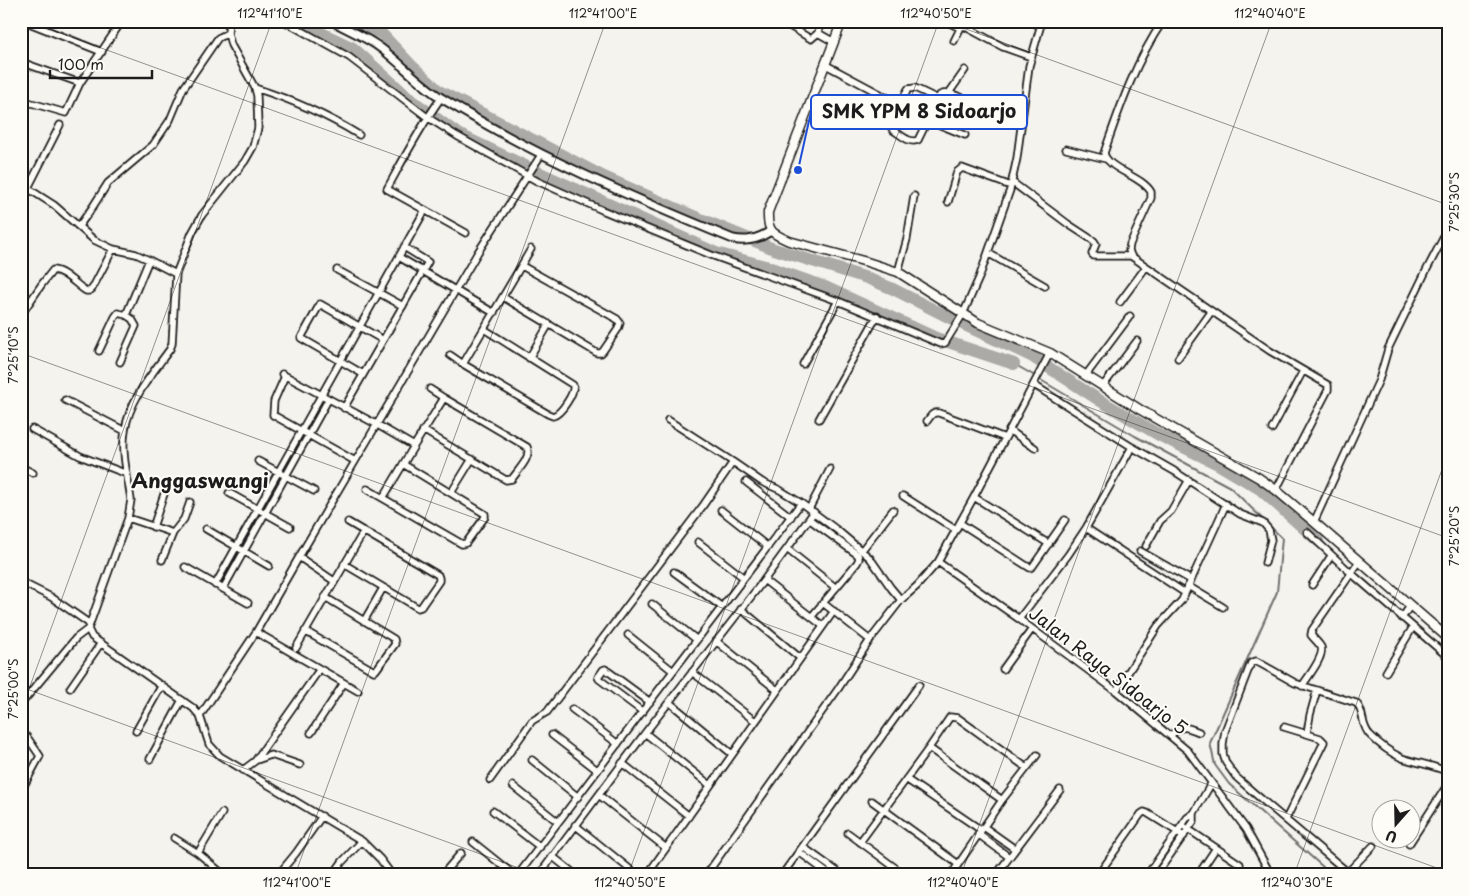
<svg xmlns="http://www.w3.org/2000/svg" width="1469" height="896" font-family="'Playpen Sans',sans-serif">
  <rect width="100%" height="100%" fill="#f4f3ee"/>
  <filter id="ink" filterUnits="userSpaceOnUse"><feTurbulence type="fractalNoise" baseFrequency=".02" numOctaves="2"/><feDisplacementMap in="SourceGraphic" scale="10" xChannelSelector="R" yChannelSelector="G"/><feConvolveMatrix kernelMatrix="1 2 1 2 8 2 1 2 1" color-interpolation-filters="sRGB"/></filter>
  <g filter="url(#ink)">
    <g fill="none" stroke-linecap="round" stroke-linejoin="round">
      <path stroke="#72716f" stroke-width="2" d="M 1014,364 L 1035,376
        M 1039,379 L 1135,436 L 1230,487 L 1282,538 L 1277,592 L 1210,743 L 1215,765 L 1229,784 L 1332,875"/>
      <path stroke="#abaaa6" stroke-width="12" d="M 296,21 L 353,48 L 409,98 L 458,134 L 540,173 L 716,253 L 765,266 L 825,287 L 936,338 L 1014,364
        M 354,21 L 382,34 L 413,67 L 439,91 L 604,177 L 691,215 L 774,249 L 867,278 L 893,289 L 956,321 L 1031,356 L 1099,400 L 1159,435 L 1218,464 L 1260,489 L 1318,541"/>
      <g stroke="#1c1c1c" stroke-width="9">
        <path id="minor" d="M 24,21 L 102,52
          M 229,21 L 228,33 L 231,45 L 255,88 L 257,96 L 258,128 L 253,147 L 245,161 L 202,215 L 192,233 L 176,274 L 172,344 L 170,349 C 152,374 130,399 125,430 C 121,453 128,478 131,500 L 128,518 L 88,629 L 92,637 L 193,708 L 200,716 L 209,744 L 220,756 L 362,841 L 380,859 L 392,875
          M 284,21 L 349,57 L 427,117 L 457,136 L 537,181 L 602,210 L 711,255 L 838,301 L 941,344 L 945,343 L 963,314 L 979,278 L 1010,190 L 1017,158 L 1029,66 L 1042,21
          M 781,21 L 811,39 L 818,33 L 820,23 L 817,21
          M 945,21 L 960,28
          M 1032,21 L 1040,27
          M 962,25 L 1003,47 L 1031,57
          M 818,33 L 834,42
          M 954,41 L 964,21
          M 21,62 L 80,83
          M 826,65 L 899,104
          M 255,88 C 293,100 325,114 359,135
          M 949,93 L 965,70
          M 441,98 C 420,127 404,158 387,189 L 466,233
          M 938,99 L 915,88 L 908,89 L 892,121 L 891,127 L 893,130 C 900,134 909,144 918,140 L 940,95 C 950,90 963,99 973,102
          M 21,100 L 66,113 L 80,83 L 122,21
          M 928,120 L 965,135
          M 1066,149 L 1106,159
          M 1012,182 L 1068,224 L 1094,241 L 1096,244 L 1092,254 L 1094,256 L 1131,256 L 1270,351 L 1328,385 L 1328,390 L 1276,490
          M 21,184 L 54,205 L 94,240 L 113,249 L 136,254 L 149,260 L 176,274
          M 28,188 L 60,125
          M 948,202 L 957,172 L 962,168 L 1011,186
          M 79,226 L 92,208 L 108,183 L 153,145 L 170,120 L 183,89 L 218,38 L 228,33
          M 988,253 L 1045,286
          M 1131,256 L 1129,250 L 1130,244 L 1151,198 L 1151,192 C 1142,176 1107,169 1104,153 C 1120,107 1135,62 1163,21
          M 399,257 L 494,313
          M 337,270 L 403,306
          M 898,272 L 907,239 L 914,196
          M 503,297 L 597,353 L 601,353 L 603,351 L 618,329 L 620,323 L 617,319 L 522,266
          M 1120,302 L 1146,267
          M 21,315 L 42,284 L 53,270 C 65,271 76,285 86,291 L 89,291 L 92,289 L 113,249
          M 484,329 L 573,385 C 575,393 561,414 553,416 L 548,414 L 463,364 L 531,249
          M 99,351 L 115,317 L 118,313 L 126,315
          M 450,355 L 463,364
          M 529,358 L 549,324
          M 1178,358 L 1211,312
          M 120,362 L 136,326 L 132,319 L 126,315 L 149,260
          M 803,364 L 838,301
          M 282,374 L 376,424 L 414,446
          M 363,374 L 301,338 L 320,304 L 383,340
          M 1086,375 L 1130,316
          M 285,376 L 274,401 L 273,415 L 355,461
          M 1034,385 L 1132,447 L 1174,471 L 1240,514 L 1263,523 L 1269,530 L 1271,540 L 1265,563
          M 1103,386 L 1137,341
          M 65,400 L 125,431
          M 344,408 L 428,262 L 404,247
          M 819,419 L 877,316
          M 668,420 L 733,462 L 762,482 L 780,490 L 801,503 L 837,530 L 870,558 L 891,588 L 901,600
          M 927,421 C 931,416 932,412 939,413 L 1005,438
          M 32,429 L 80,456 L 127,474
          M 1272,429 L 1303,371
          M 423,430 L 506,480 L 512,479 C 518,470 532,457 527,447 L 444,398
          M 1009,430 L 1035,448
          M 258,461 L 314,491
          M 21,467 L 33,473
          M 746,482 L 791,517
          M 367,489 L 462,544 L 466,543 L 485,517 L 485,514 L 403,464
          M 229,493 L 290,527
          M 451,493 L 472,459
          M 903,496 L 956,530
          M 974,497 L 1049,544
          M 383,498 L 414,446 L 444,398 L 430,389
          M 809,509 L 830,469
          M 721,510 L 768,547
          M 128,518 L 173,533
          M 809,519 L 858,555 L 859,559 L 857,563 L 812,616
          M 1314,522 L 1379,380 L 1388,349 L 1426,271 L 1448,229
          M 960,523 L 1030,568 L 1033,566 L 1065,520
          M 153,527 L 164,494
          M 1086,528 L 1185,593
          M 206,529 L 269,566
          M 1307,532 L 1351,573 L 1448,657
          M 698,542 L 744,578
          M 1146,546 L 1160,521 L 1171,511 L 1189,480
          M 787,549 L 836,588
          M 862,550 L 893,510
          M 1140,551 L 1191,580
          M 299,557 L 334,581
          M 162,560 L 173,533 L 184,519 L 190,502
          M 938,562 L 1019,619 L 1116,691 L 1188,751 L 1246,829 L 1271,875
          M 344,564 L 418,608 L 421,607 L 439,581 L 439,578 L 438,575 L 348,522
          M 185,567 L 248,603
          M 674,572 L 722,607
          M 764,580 L 823,626
          M 21,582 L 51,597 L 90,624
          M 215,585 L 425,210
          M 1312,585 L 1331,556
          M 1188,586 L 1223,607
          M 223,589 L 328,400
          M 823,603 L 870,640
          M 652,604 L 697,640
          M 741,609 L 800,658
          M 1402,618 L 1410,606
          M 1019,619 L 1068,555 L 1086,528 L 1132,447
          M 364,621 L 383,588
          M 305,631 L 374,671 L 376,670 L 395,644 L 394,639 L 325,597
          M 256,632 L 358,691
          M 628,635 L 673,671
          M 716,641 L 777,690
          M 296,648 L 364,531
          M 1003,669 L 1032,629
          M 692,672 L 755,721
          M 1386,672 L 1413,627
          M 1302,686 C 1307,678 1325,656 1321,647 C 1319,643 1314,639 1311,635 L 1312,630 L 1359,562
          M 70,688 L 101,643
          M 1116,691 L 1158,626 L 1182,600 L 1226,504
          M 1447,694 L 1448,694
          M 669,702 L 732,754
          M 21,704 L 76,638 L 88,629
          M 572,709 L 618,744
          M 643,712 L 599,679 L 598,677 L 603,670 L 605,669 L 650,702
          M 200,716 L 256,632 L 299,557 L 478,252 L 541,155
          M 1284,727 L 1320,738 L 1324,742 L 1286,819
          M 136,731 L 162,685
          M 21,733 L 27,737 L 40,756 L 21,791
          M 311,733 L 344,683
          M 645,733 L 710,785
          M 1307,733 L 1310,715 L 1317,690
          M 552,735 L 597,770
          M 1170,736 C 1182,725 1184,726 1199,732
          M 929,748 L 1002,800
          M 150,759 L 182,700
          M 257,760 L 271,755 L 300,765
          M 532,760 L 578,797
          M 622,763 L 689,816
          M 243,770 L 255,761 L 317,673
          M 906,779 L 981,830
          M 490,780 L 532,721 L 547,712 L 702,507 L 733,462
          M 513,786 L 558,822
          M 599,795 L 666,848
          M 872,801 L 958,864
          M 493,811 L 540,847
          M 575,825 L 637,875
          M 1182,825 L 1240,864 L 1240,866 L 1234,875
          M 984,827 L 1015,849
          M 848,833 L 905,875
          M 978,834 L 1009,857
          M 174,838 L 198,853 L 224,875
          M 473,842 L 514,875
          M 860,842 L 929,748 L 950,717 L 958,718 L 1027,768
          M 1409,844 L 1448,784
          M 803,847 L 842,875
          M 799,852 L 830,875
          M 198,853 L 222,813
          M 552,856 L 576,875
          M 1348,872 L 1373,846
          M 278,875 L 296,853 L 322,816
          M 333,875 L 342,862 L 362,841
          M 442,875 L 461,853
          M 518,875 L 801,503
          M 539,875 L 645,733 L 764,580 L 814,512
          M 647,875 L 834,611
          M 706,875 L 838,689 L 870,640 L 901,600 L 917,586 L 938,562 L 974,497 L 1050,353
          M 782,875 L 919,685
          M 951,875 L 1002,800 L 1037,755
          M 996,875 L 1060,790
          M 1098,875 L 1141,814 L 1144,812 L 1147,813 L 1184,836
          M 1147,875 L 1182,825 L 1187,818 L 1194,813
          M 1156,875 L 1194,821 L 1194,813 L 1211,784
          M 1198,875 L 1216,848
          M 1351,875 L 1253,792 L 1236,777 L 1226,763 L 1223,754 L 1223,744 L 1225,731 L 1251,663 L 1256,661 L 1295,683 L 1356,703 C 1365,711 1360,725 1370,735 C 1379,744 1391,753 1402,758 C 1417,763 1433,765 1448,772"/>
      </g>
      <g stroke="#1c1c1c" stroke-width="11">
        <path id="tertiary" d="M 332,21 C 348,30 367,37 382,49 C 403,65 420,85 443,99 C 535,156 633,198 733,239 C 747,242 758,239 771,231"/>
      </g>
      <g stroke="#1c1c1c" stroke-width="11">
        <path id="secondary" d="M 842,21 L 768,212 C 767,232 773,234 789,241 L 867,262 L 898,272 L 978,323 L 1050,353 L 1139,409 L 1259,478 L 1276,490 L 1314,522 L 1448,638"/>
      </g>
      <use href="#minor" stroke="#fdfcf7" stroke-width="5.5"/>
      <use href="#tertiary" stroke="#fdfcf7" stroke-width="7"/>
      <use href="#secondary" stroke="#fdfcf7" stroke-width="8"/>
    </g>
  </g>
  <path fill="none" stroke="#1c1c1c" stroke-width="1" stroke-opacity="0.45" d="M 27,21 L 1448,538M 944,21 L 1448,205M 21,353 L 1448,872M 21,687 L 538,875M 21,711 L 272,21M 295,875 L 606,21M 628,875 L 939,21M 961,875 L 1272,21M 1294,875 L 1448,453"/>
  <g text-anchor="middle" dominant-baseline="central" stroke-width="4" stroke-linejoin="round" paint-order="stroke">
    <g font-size="18" fill="#1c1c1c" stroke="#fdfcf7">
      <text transform="translate(1109 670) rotate(38)">Jalan Raya Sidoarjo 5</text>
    </g>
    <g font-size="20" font-weight="bold" fill="#1c1c1c" stroke="#fdfcf7">
      <text x="200" y="480">Anggaswangi</text>
    </g>
  </g>
  <path fill="none" stroke="#1d4ed8" stroke-width="2" d="M798 170L811 112"/>
  <circle fill="#1d4ed8" stroke="#fdfcf7" stroke-width="2" cx="798" cy="170" r="5"/>
  <rect fill="#fdfcf7" stroke="#1d4ed8" stroke-width="2" x="811" y="95" width="216" height="34" rx="5"/>
  <g font-size="19" text-anchor="middle" font-weight="bold" fill="#1c1c1c">
    <text x="919" y="118">SMK YPM 8 Sidoarjo</text>
  </g>
  <rect width="1469" height="896" fill="none" stroke="#fdfcf7" stroke-width="55"/>
  <g transform="translate(1396 824) rotate(200)"><circle r="24" fill="#fdfcf7" stroke="#a3a29f"/>
  <path d="M0-4L9 19L0 12L-9 19Z" fill="#1c1c1c"/>
  <text y="-8" font-size="14" font-weight="bold" text-anchor="middle" fill="#1c1c1c">U</text>
  </g>
  <path d="M50 70v8h102v-8" fill="none" stroke="#1c1c1c" stroke-width="2.5"/>
  <text x="58" y="70" font-size="15" fill="#1c1c1c" stroke="#fdfcf7" stroke-width="4" paint-order="stroke">100 m</text>
  <rect x="28" y="28" width="1414" height="840" fill="none" stroke="#1c1c1c" stroke-width="2"/>
  <g font-size="12" text-anchor="middle" fill="#1c1c1c">
    <text x="270" y="18">112°41'10"E</text>
    <text x="603" y="18">112°41'00"E</text>
    <text x="936" y="18">112°40'50"E</text>
    <text x="1270" y="18">112°40'40"E</text>
    <text transform="translate(1455 202) rotate(-90)" y="4">7°25'30"S</text>
    <text transform="translate(14 355) rotate(-90)" y="4">7°25'10"S</text>
    <text transform="translate(1455 536) rotate(-90)" y="4">7°25'20"S</text>
    <text transform="translate(14 689) rotate(-90)" y="4">7°25'00"S</text>
    <text x="297" y="887">112°41'00"E</text>
    <text x="630" y="887">112°40'50"E</text>
    <text x="963" y="887">112°40'40"E</text>
    <text x="1297" y="887">112°40'30"E</text>
  </g>
</svg>
